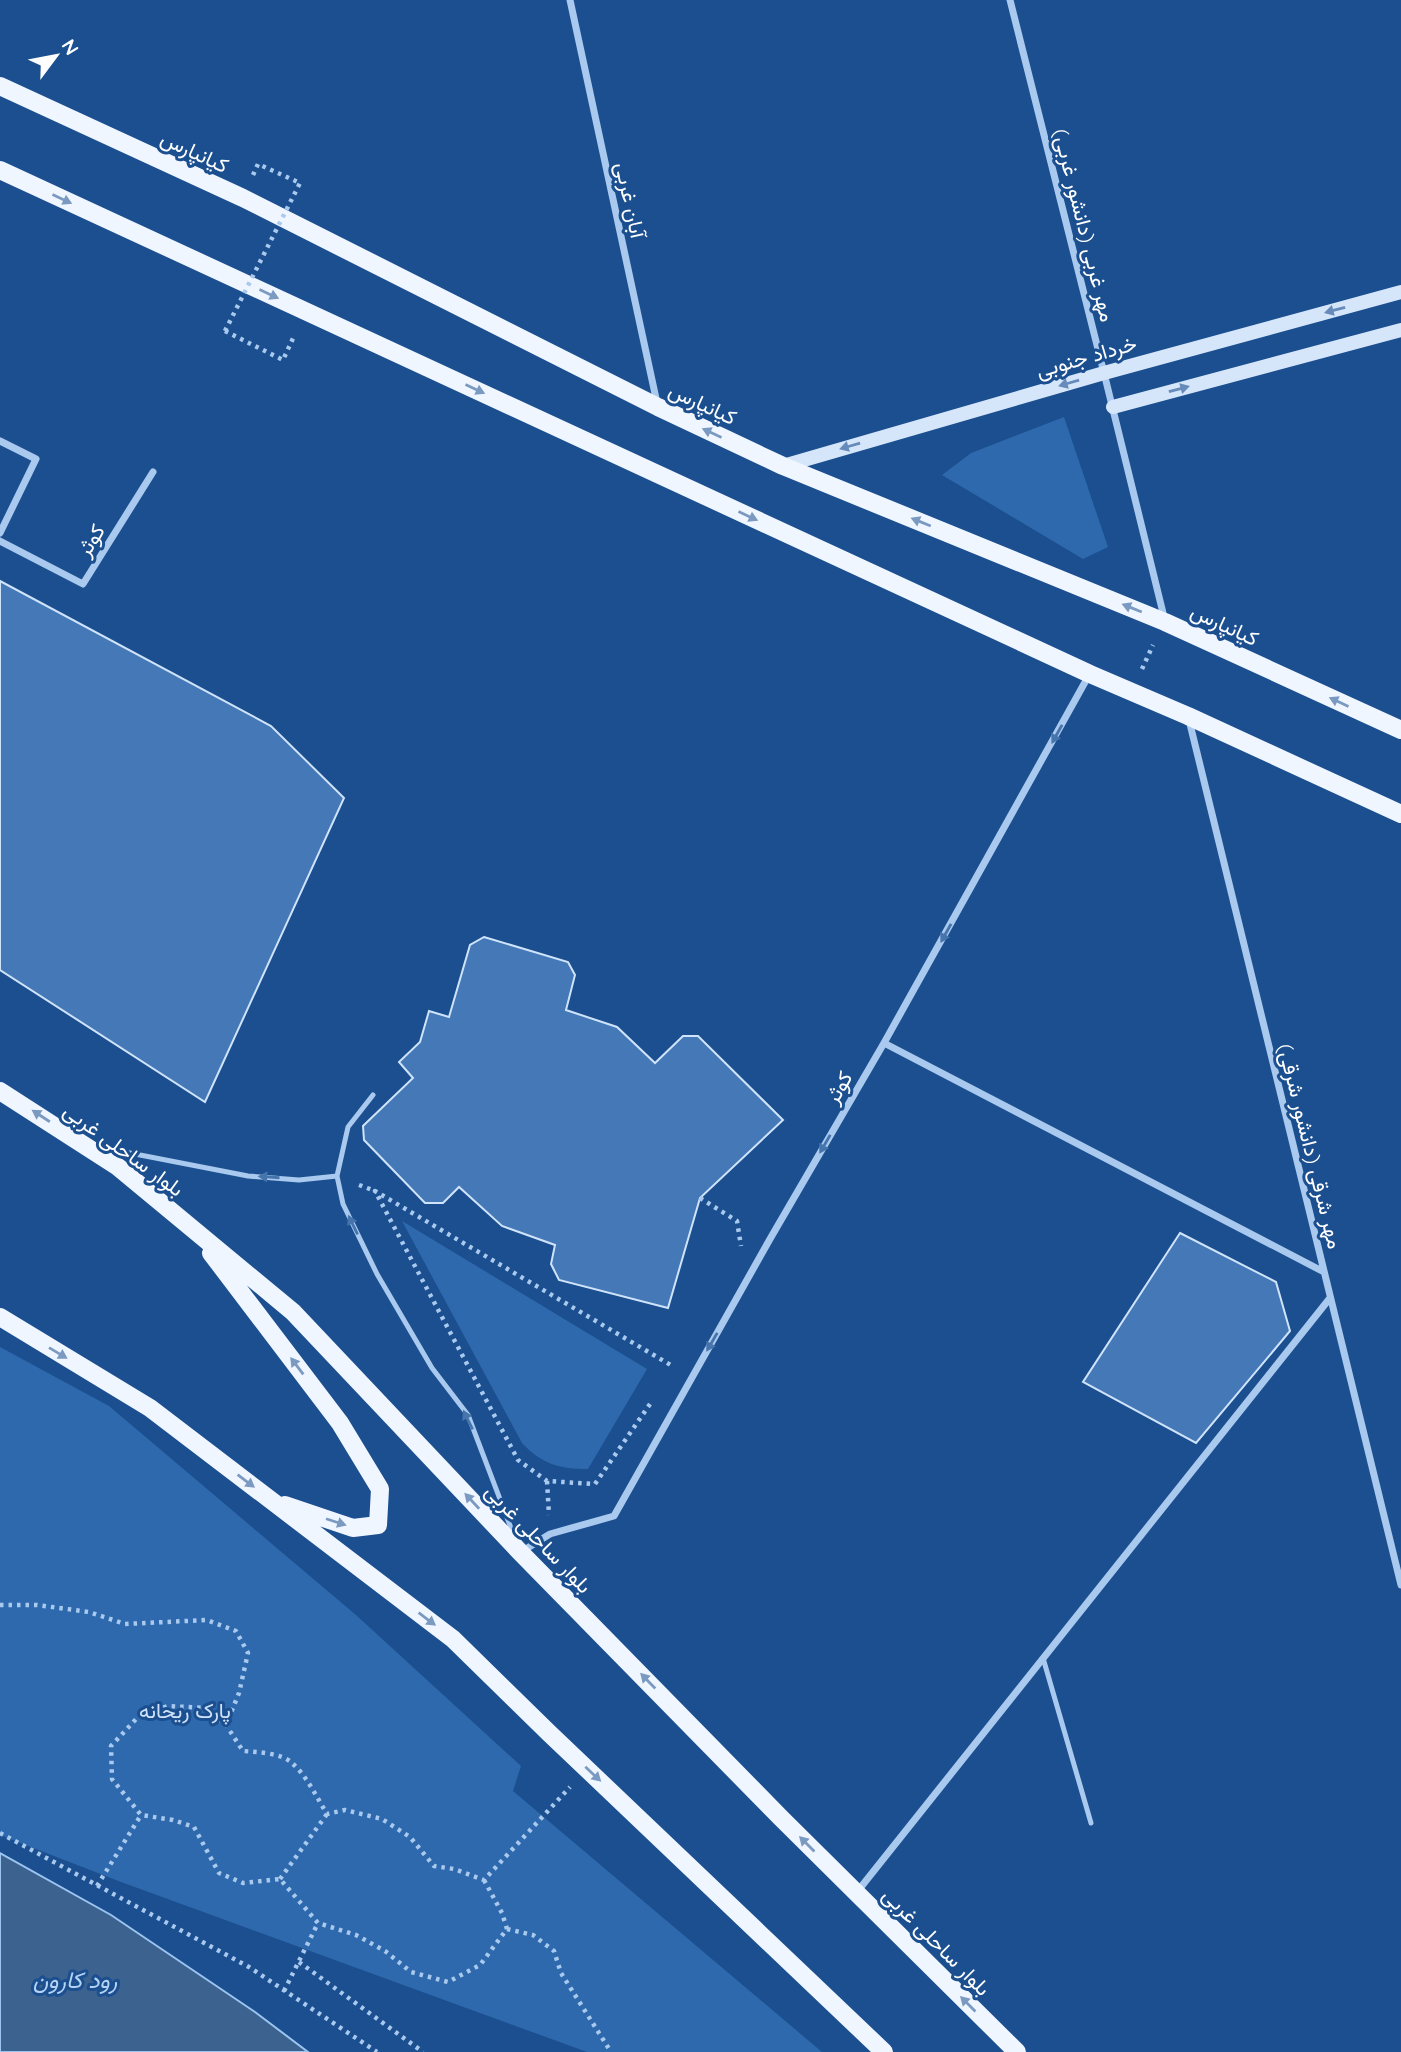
<svg xmlns="http://www.w3.org/2000/svg" width="1401" height="2052" font-family="Quicksand,Vazirmatn,sans-serif">
  <rect width="100%" height="100%" fill="#1b4f8f"/>
  <path fill="#2e69ad" d="M 1064,417 L 1108,547 L 1083,559 L 942,475 L 971,453 Z
    M 402,1221 L 647,1369 L 588,1469 C 559,1469 542,1464 522,1443 Z
    M 0,1347 L 109,1406 L 356,1615 L 521,1766 L 513,1791 L 822,2052 L 587,2052 L 121,1882 L 0,1835 Z"/>
  <path fill="#3c6290" stroke="#9cc4f0" stroke-width="2" d="M 0,1853 L 111,1915 L 255,2012 L 308,2052 L 0,2052 Z"/>
  <path fill="#4478b7" stroke="#cfe3fa" stroke-width="2" d="M 0,581 L 271,726 L 344,798 L 205,1102 L 0,970 Z
    M 484,937 L 568,962 L 575,975 L 566,1010 L 617,1027 L 655,1063 L 683,1036 L 698,1036 L 783,1120 L 700,1198 L 668,1308 L 559,1280 L 551,1264 L 555,1245 L 502,1226 L 459,1187 L 443,1203 L 425,1203 L 364,1140 L 363,1126 L 413,1078 L 399,1062 L 420,1042 L 429,1011 L 449,1017 L 470,945 Z
    M 1180,1233 L 1276,1282 L 1290,1331 L 1196,1443 L 1083,1382 Z"/>
  <g fill="none" stroke-linecap="round" stroke-linejoin="round">
    <path stroke="#a9c9ee" stroke-width="4.5" stroke-dasharray="3.5 5" stroke-linecap="butt" d="M 253,175 L 258,164 L 300,183
      M 225,331 L 283,360 L 295,334
      M 1142,669 L 1153,645
      M 359,1185 L 375,1191
      M 700,1198 L 737,1221 L 741,1246
      M 650,1404 L 595,1484 L 547,1481 L 518,1460 L 375,1191 L 674,1367
      M 547,1481 L 549,1515
      M 0,1605 L 37,1605 L 89,1612 L 125,1624 L 207,1620 L 236,1631 L 248,1653 L 239,1693 L 226,1725
      M 0,1833 L 249,1967 L 377,2052
      M 280,1879 L 327,1814
      M 484,1880 L 502,1913 L 507,1929 L 480,1965 L 448,1982 L 411,1972 L 385,1951 L 356,1935 L 318,1923 L 280,1879 L 243,1883 L 219,1873 L 194,1827 L 173,1820 L 141,1815 L 112,1779 L 111,1746 L 138,1717 L 168,1706 L 206,1708 L 226,1725 L 243,1751 C 256,1752 282,1753 292,1763 C 307,1776 317,1798 327,1814 L 345,1810 L 382,1819 L 410,1837 L 434,1866 L 454,1869 L 484,1880 L 570,1787
      M 97,1886 L 141,1815
      M 507,1929 L 533,1935 L 554,1951 L 561,1973 L 611,2052
      M 299,1962 L 423,2052
      M 284,1991 L 318,1923"/>
    <path stroke="#a9c9ee" stroke-width="5" d="M 373,1095 L 348,1127 L 337,1176 L 343,1204 L 377,1274 L 432,1368 L 468,1415 L 514,1536
      M 99,1147 L 248,1176 L 299,1180 L 337,1176
      M 1043,1658 L 1091,1823"/>
    <path stroke="#a9c9ee" stroke-width="7" d="M 570,0 L 657,403
      M 1010,0 L 1104,373 L 1165,621
      M 0,441 L 36,459 L 0,533
      M 0,541 L 83,584 L 153,472
      M 1189,720 L 1401,1585
      M 884,1043 L 1324,1272
      M 521,1552 L 550,1534 L 614,1516 L 770,1239 L 884,1043 L 1089,675
      M 857,1892 L 1330,1298"/>
    <path stroke="#d6e6fa" stroke-width="14" d="M 1113,407 L 1401,330
      M 783,466 L 1104,373 L 1401,292"/>
    <path stroke="#f0f6ff" stroke-width="18" d="M 0,86 L 243,198 L 658,407 L 783,466 L 1165,622 L 1401,730
      M 0,170 L 1090,674 L 1188,716 L 1401,814
      M 0,1091 L 118,1167 L 293,1312 L 520,1552 L 781,1818 L 1017,2052
      M 211,1253 L 340,1423 L 380,1489 L 378,1525 L 353,1528 L 285,1505
      M 0,1317 L 150,1408 L 453,1639 L 549,1733 L 884,2052"/>
    <path stroke="#a9c9ee" stroke-width="4.5" stroke-dasharray="3.5 5" stroke-linecap="butt" d="M 225,331 L 300,183"/>
  </g>
  <defs><path id="oneway-solid" d="M-6-.8H1V-3.2L6.5 0L1 3.2V.8H-6Z" transform="scale(1.75)"/></defs>
  <g fill="#7b9ac1">
    <use href="#oneway-solid" transform="translate(62 199) rotate(25)"/>
    <use href="#oneway-solid" transform="translate(269 294) rotate(25)"/>
    <use href="#oneway-solid" transform="translate(475 389) rotate(25)"/>
    <use href="#oneway-solid" transform="translate(712 433) rotate(-155)"/>
    <use href="#oneway-solid" transform="translate(748 516) rotate(25)"/>
    <use href="#oneway-solid" transform="translate(921 522) rotate(-158)"/>
    <use href="#oneway-solid" transform="translate(1132 608) rotate(-158)"/>
    <use href="#oneway-solid" transform="translate(1339 702) rotate(-155)"/>
    <use href="#oneway-solid" transform="translate(41 1116) rotate(-147)"/>
    <use href="#oneway-solid" transform="translate(58 1353) rotate(31)"/>
    <use href="#oneway-solid" transform="translate(297 1366) rotate(-127)"/>
    <use href="#oneway-solid" transform="translate(246 1481) rotate(37)"/>
    <use href="#oneway-solid" transform="translate(472 1501) rotate(-133)"/>
    <use href="#oneway-solid" transform="translate(336 1522) rotate(18)"/>
    <use href="#oneway-solid" transform="translate(427 1619) rotate(37)"/>
    <use href="#oneway-solid" transform="translate(648 1681) rotate(-134)"/>
    <use href="#oneway-solid" transform="translate(593 1774) rotate(43)"/>
    <use href="#oneway-solid" transform="translate(807 1844) rotate(-135)"/>
    <use href="#oneway-solid" transform="translate(968 2004) rotate(-135)"/>
  </g>
  <g fill="#668bba">
    <use href="#oneway-solid" transform="translate(1335 310) rotate(165)"/>
    <use href="#oneway-solid" transform="translate(1069 383) rotate(164)"/>
    <use href="#oneway-solid" transform="translate(1179 389) rotate(-15)"/>
    <use href="#oneway-solid" transform="translate(850 446) rotate(164)"/>
  </g>
  <g fill="#4674ac">
    <use href="#oneway-solid" transform="translate(1057 734) rotate(119)"/>
    <use href="#oneway-solid" transform="translate(946 933) rotate(119)"/>
    <use href="#oneway-solid" transform="translate(825 1144) rotate(120)"/>
    <use href="#oneway-solid" transform="translate(269 1177) rotate(-176)"/>
    <use href="#oneway-solid" transform="translate(353 1225) rotate(-116)"/>
    <use href="#oneway-solid" transform="translate(712 1342) rotate(120)"/>
    <use href="#oneway-solid" transform="translate(468 1420) rotate(-116)"/>
  </g>
  <g text-anchor="middle" dominant-baseline="central" stroke-width="6" stroke-linejoin="round" paint-order="stroke">
    <g font-size="21" fill="#fff" stroke="#1b4f8f">
      <text transform="translate(195 151) rotate(25)">کیانپارس</text>
      <text transform="translate(631 200) rotate(78)">آبان غربی</text>
      <text transform="translate(1085 225) rotate(76)">(دانشور غربی) مهر غربی</text>
      <text transform="translate(1086 356) rotate(-16)">خرداد جنوبی</text>
      <text transform="translate(703 403) rotate(25)">کیانپارس</text>
      <text transform="translate(90 540) rotate(-58)">کوثر</text>
      <text transform="translate(1225 624) rotate(25)">کیانپارس</text>
      <text transform="translate(838 1087) rotate(-60)">کوثر</text>
      <text transform="translate(1311 1146) rotate(76)">مهر شرقی (دانشور شرقی)</text>
      <text transform="translate(124 1149) rotate(36)">بلوار ساحلی غربی</text>
      <text transform="translate(539 1538) rotate(46)">بلوار ساحلی غربی</text>
      <text transform="translate(937 1941) rotate(45)">بلوار ساحلی غربی</text>
    </g>
    <g font-size="21" fill="#cfe3fa" stroke="#1b4f8f">
      <text x="185" y="1710">پارک ریحانه</text>
    </g>
    <g font-size="23" font-style="italic" fill="#b5d3f5" stroke="#1b4f8f">
      <text x="75" y="1979">رود کارون</text>
    </g>
  </g>
  <g transform="translate(56 56) rotate(58)" stroke="#1b4f8f" stroke-width="5" paint-order="stroke">
  <path d="M0-5L12 26L0 18L-12 26Z" fill="#ffffff"/>
  <text y="-10" font-size="19" font-weight="bold" text-anchor="middle" fill="#ffffff">N</text>
  </g>
</svg>
